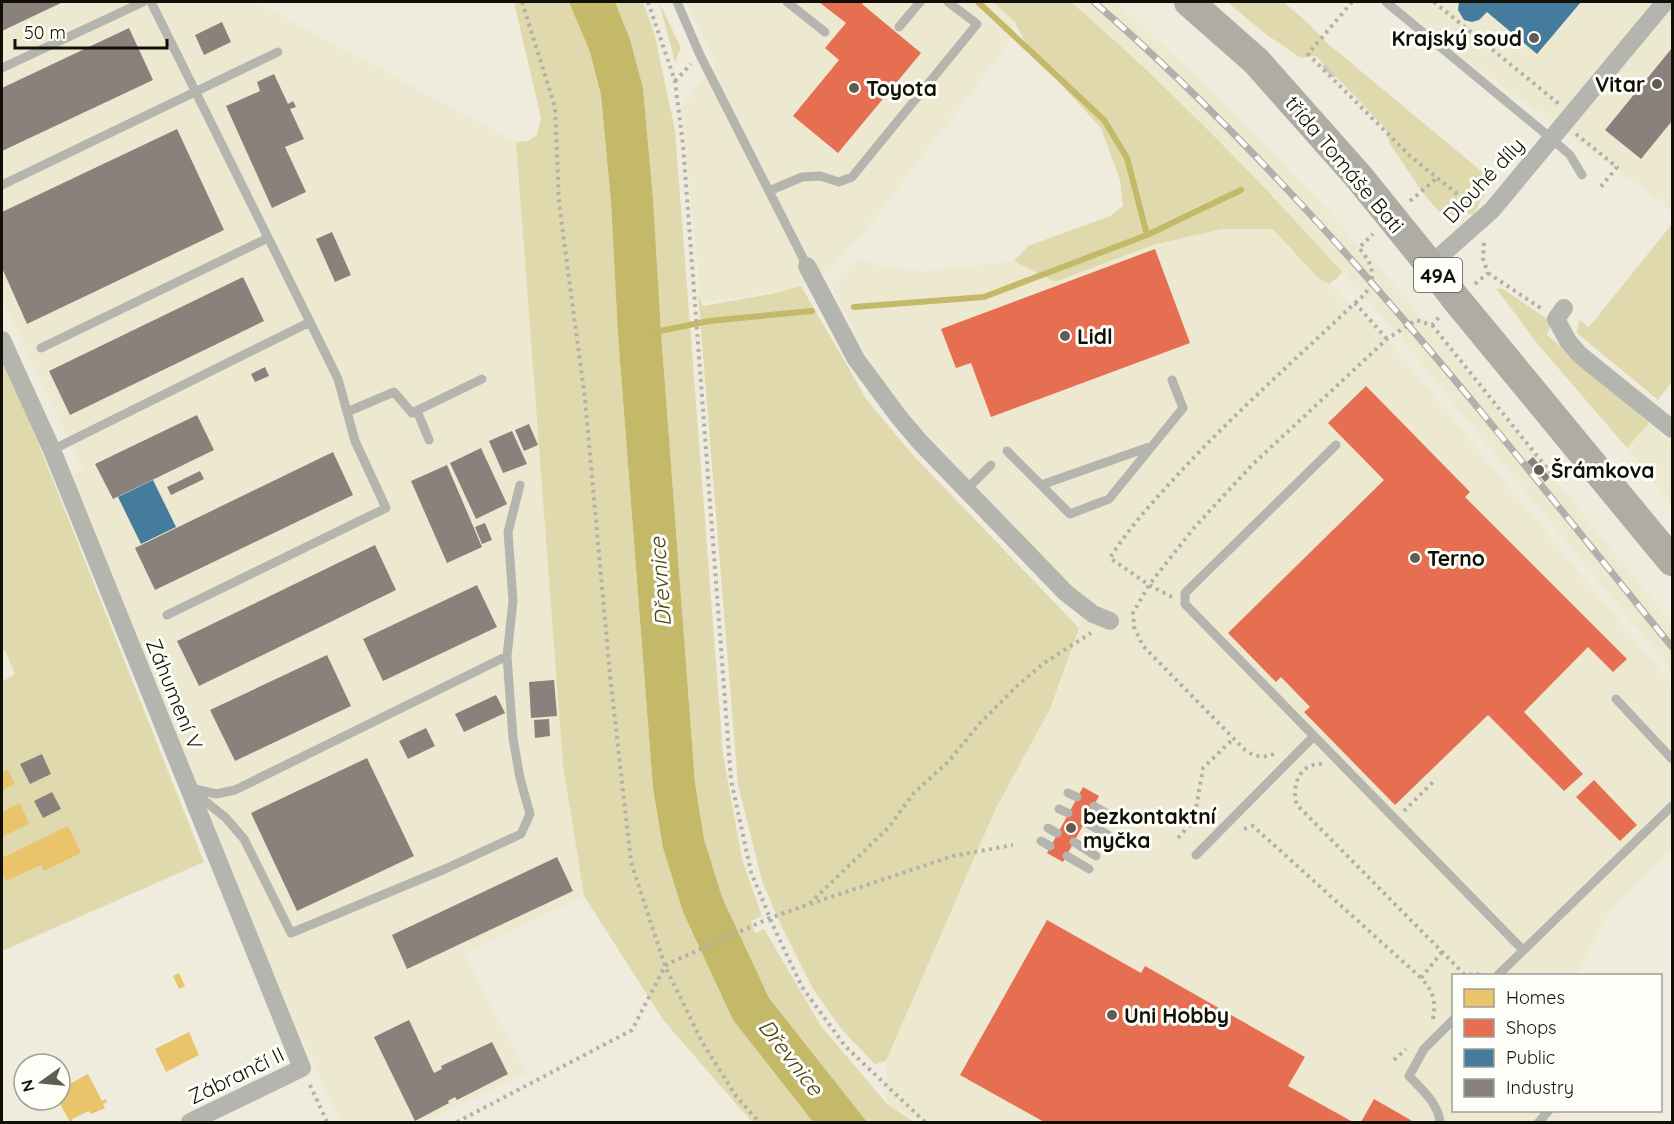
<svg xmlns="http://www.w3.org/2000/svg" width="1674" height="1124" font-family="Quicksand,sans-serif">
  <rect width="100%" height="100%" fill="#efecde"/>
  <path fill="#ece9d0" d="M 2,2 L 256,2 L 516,142 L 563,765 L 584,896 L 464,954 L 527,1073 L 425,1122 L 340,1122 L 299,1032 L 295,1034 L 70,477 L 83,469 L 2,300 Z
    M 686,2 L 993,2 L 1014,21 L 1007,46 L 865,231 L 828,272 L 787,291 L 701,303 L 681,107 L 716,63 Z
    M 1071,2 L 1116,2 L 1209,88 L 1325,207 L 1421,315 L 1672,624 L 1672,671 L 1398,335 L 1303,228 L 1188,110 Z
    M 1386,2 L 1672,2 L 1672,210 L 1556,125 Z
    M 1222,229 L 1273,229 L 1317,277 L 1329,284 L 1387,339 L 1672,685 L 1672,847 L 1611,909 L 1576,975 L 1454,976 L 1454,1110 L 1559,1111 L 1560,1122 L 921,1122 L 887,1104 L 886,1061 L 996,808 L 1050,709 L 1079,628 L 1086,601 L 932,441 L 881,383 L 831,285 L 860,256 L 873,265 L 922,271 L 1014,261 L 1055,282 L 1153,245 Z
    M 1649,423 L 1672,444 L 1672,504 L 1627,448 Z"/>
  <path fill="#e0d9ad" d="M 514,2 L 569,2 L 590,52 L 601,95 L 611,202 L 618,335 L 653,788 L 663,848 L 683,912 L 733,1020 L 813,1122 L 752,1122 L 664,1021 L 584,896 L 563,765 L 516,142 L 528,141 L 537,135 L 541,118 Z
    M 615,2 L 643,2 L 654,32 L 675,130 L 723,754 L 742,859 L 762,916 L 751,921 L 755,933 L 764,929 L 821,1026 L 887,1104 L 914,1122 L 866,1121 L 769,998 L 722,897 L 704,839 L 695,783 L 661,332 L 653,199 L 643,88 L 630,39 Z
    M 659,2 L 681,48 L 675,62 Z
    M 993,2 L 1071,2 C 1167,85 1257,177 1342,272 L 1336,279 L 1329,284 L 1317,277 L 1273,229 L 1222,229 L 1153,245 L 1055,282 L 1014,261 L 1028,246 L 1110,216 L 1123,206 L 1120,180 L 1101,128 L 1030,51 L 1014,21 Z
    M 1227,2 L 1283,2 L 1306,21 L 1326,42 L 1492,180 L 1474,214 L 1448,215 L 1439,212 L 1423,193 L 1390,144 L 1386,129 L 1316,56 L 1301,58 L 1267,35 Z
    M 1672,224 L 1672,381 L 1658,400 L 1577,333 L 1579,320 L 1589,327 Z
    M 801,286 L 867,400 L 911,453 L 1079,628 L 1050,709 L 996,808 L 886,1061 L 875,1064 L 843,1031 L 813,989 L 780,923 L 762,881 L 738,785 L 698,294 L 703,306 L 771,294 Z
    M 1496,288 L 1503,289 L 1552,322 L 1547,335 L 1649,423 L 1627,448 L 1536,342 Z
    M 2,359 L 24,407 L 204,862 L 2,951 L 2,682 L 15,674 L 5,650 L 2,651 Z"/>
  <path fill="#c4b869" d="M 569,2 L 615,2 L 630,39 L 643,88 L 653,199 L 661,332 L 695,783 L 704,839 L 722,897 L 769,998 L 867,1122 L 813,1122 L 733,1020 L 683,912 L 663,848 L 653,788 L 618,335 L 611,202 L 601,95 L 590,52 Z"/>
  <path fill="#e9c46a" d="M 8,770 L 15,784 L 2,790 L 2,773 Z
    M 20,803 L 29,824 L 2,837 L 2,812 Z
    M 68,826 L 81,853 L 44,871 L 41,865 L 6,881 L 2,872 L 2,858 Z
    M 179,973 L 185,986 L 179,989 L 173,976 Z
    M 189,1032 L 199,1055 L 166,1072 L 155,1049 Z
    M 88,1074 L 102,1101 L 106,1099 L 107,1102 L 103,1104 L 105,1108 L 91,1114 L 89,1111 L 72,1119 L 73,1122 L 70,1122 L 58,1100 L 60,1100 L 60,1089 Z"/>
  <path fill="#e76f51" d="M 819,2 L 864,2 L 862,4 L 921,53 L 838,153 L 793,116 L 839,60 L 825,48 L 846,23 Z
    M 1155,249 L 1190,343 L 991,417 L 971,363 L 956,368 L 941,329 Z
    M 1366,386 L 1470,492 L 1465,497 L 1627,659 L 1613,672 L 1588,647 L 1524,712 L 1583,774 L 1564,791 L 1488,715 L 1395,805 L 1304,712 L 1310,707 L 1281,677 L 1276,682 L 1228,633 L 1384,480 L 1328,423 Z
    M 1594,780 L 1637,825 L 1620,841 L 1576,797 Z
    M 1083,787 L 1099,796 L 1063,862 L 1047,853 Z
    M 1047,920 L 1141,973 L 1145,966 L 1305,1057 L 1288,1086 L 1353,1122 L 1044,1122 L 960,1075 Z
    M 1374,1099 L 1414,1122 L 1361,1122 Z"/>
  <path fill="#457b9d" d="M 1459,2 L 1581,2 L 1537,54 L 1487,12 L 1479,20 L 1472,22 L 1464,20 L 1458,10 Z
    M 153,480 L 176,527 L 141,544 L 118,497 Z"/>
  <path fill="#8a817c" d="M 2,2 L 63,2 L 2,31 Z
    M 222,22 L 231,42 L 204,55 L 195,35 Z
    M 129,28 L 153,80 L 2,151 L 2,88 Z
    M 1672,48 L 1672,121 L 1641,159 L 1605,130 Z
    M 274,74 L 288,104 L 293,101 L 296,107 L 290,109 L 304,139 L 285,147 L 306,192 L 272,208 L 226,106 L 260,91 L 257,82 Z
    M 177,129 L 224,230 L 27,324 L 2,268 L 2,212 Z
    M 332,232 L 351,275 L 335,282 L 316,239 Z
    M 243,277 L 264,321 L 70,415 L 49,371 Z
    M 265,367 L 269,376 L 255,382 L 251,374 Z
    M 197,415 L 214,450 L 113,499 L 95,464 Z
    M 529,424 L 538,445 L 524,451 L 515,430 Z
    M 512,431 L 527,464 L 503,473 L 489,441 Z
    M 481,448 L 507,504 L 476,519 L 450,463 Z
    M 333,452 L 353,495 L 155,590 L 135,548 Z
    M 1533,457 L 1550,477 L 1545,482 L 1527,462 Z
    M 447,465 L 482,547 L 447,563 L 411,481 Z
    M 200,471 L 204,479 L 171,495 L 167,487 Z
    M 485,523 L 492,540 L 482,544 L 475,527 Z
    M 375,545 L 396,590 L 199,686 L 177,641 Z
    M 477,585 L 497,627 L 383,681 L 363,639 Z
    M 327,655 L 351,706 L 235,761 L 210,710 Z
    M 554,680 L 557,716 L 531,718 L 529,682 Z
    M 496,695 L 505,713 L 464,732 L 455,714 Z
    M 549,719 L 550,736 L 535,738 L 534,720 Z
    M 426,728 L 435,746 L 408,759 L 399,741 Z
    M 42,754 L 51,774 L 30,784 L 20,764 Z
    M 367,758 L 414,856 L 297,911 L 251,813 Z
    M 52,792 L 61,809 L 43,818 L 34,801 Z
    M 557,857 L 573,891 L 407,969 L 392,935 Z
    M 409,1020 L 434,1073 L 442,1069 L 441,1066 L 492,1042 L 508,1074 L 457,1100 L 455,1097 L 448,1101 L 449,1103 L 415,1121 L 374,1037 Z"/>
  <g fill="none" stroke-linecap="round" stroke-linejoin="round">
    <path stroke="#c4b869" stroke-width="6" d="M 978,2 L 1104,120 L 1127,158 L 1147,235
      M 854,307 L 984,297 L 1147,235 L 1241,190
      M 655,332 L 709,321 L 812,311"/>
  </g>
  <path fill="#ceccc1" d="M 1325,64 L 1336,76 L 1333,78 L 1322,67 Z"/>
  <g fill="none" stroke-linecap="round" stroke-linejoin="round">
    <path stroke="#b2b0a9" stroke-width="4" stroke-dasharray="3 4.5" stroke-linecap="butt" d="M 522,2 L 555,107 L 559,203 L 585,399 L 610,675 L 631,862 L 665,966 L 702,1042 L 736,1096 L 759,1122
      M 648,2 L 675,81 L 683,145 L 731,780 L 751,872 L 775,930 L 802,987 L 845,1046 L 925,1122
      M 1352,2 L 1308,54 L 1410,156 L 1471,205
      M 1434,2 L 1559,104
      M 675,81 L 691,64
      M 1576,134 L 1617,167 L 1599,189
      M 1410,201 L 1437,178
      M 1488,273 L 1542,309
      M 1475,284 L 1488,273 L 1483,259 L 1484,242
      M 1355,303 C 1377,286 1377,268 1359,248 L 1373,234
      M 1432,325 L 1554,477
      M 1172,597 L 1149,585 L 1110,558 C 1130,526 1157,497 1183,469 C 1237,411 1297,358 1355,303 L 1387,339
      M 1274,754 C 1264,758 1256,757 1246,751 L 1143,646 L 1134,627 L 1133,613 L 1149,585 L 1193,529 L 1252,465 L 1387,339 L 1416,320 L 1432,325 L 1441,315
      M 1322,764 C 1299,763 1291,786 1297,805 L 1464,974 L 1476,975 L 1484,972
      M 1404,811 L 1436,779
      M 1244,829 L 1253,826 L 1421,978
      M 1178,838 L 1194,820 L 1203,768 L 1234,738
      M 810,904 L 953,856 L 1013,845
      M 1433,1019 C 1436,1001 1434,992 1421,978 L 1442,952
      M 1394,1060 L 1406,1049
      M 310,1085 L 327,1122
      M 457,1122 L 632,1030 L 665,966 L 670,963 L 770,918 L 809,904 L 888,828 L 914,793 L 949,761 L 980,723 L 1018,685 L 1044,663 L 1091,633"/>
    <path stroke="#b5b5af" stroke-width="9" d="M 151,2 L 310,322
      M 677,2 L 700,55 L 807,266
      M 787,2 L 825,32
      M 1386,2 L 1552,139 L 1570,155 L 1582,175
      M 899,27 L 920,2
      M 2,68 L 143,2
      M 2,185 L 278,52
      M 769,191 L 802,177 L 820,176 L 839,182 L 852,177 L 977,24 L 948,2
      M 41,348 L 268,238
      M 417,411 L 429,440
      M 347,412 L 394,392 L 412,413 L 482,379
      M 1336,445 L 1185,593 L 1185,604 L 1523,950
      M 52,450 L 310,322 L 338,379 L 355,441 L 386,508 L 167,615
      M 1007,451 L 1070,514 L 1109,499 L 1183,408 L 1172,380
      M 1041,485 L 1152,446
      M 966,490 L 991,465
      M 1616,699 L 1672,759
      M 191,788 L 216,794 L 235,790 L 507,656
      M 195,793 L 226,818 L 244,839 L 291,933 L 445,869 L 521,834 L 530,814 L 520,778 L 513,738 L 507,656 L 513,601 L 508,532 L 520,485
      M 1068,793 L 1077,797
      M 1094,806 L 1116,819
      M 1059,809 L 1068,813
      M 1085,822 L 1108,835
      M 1048,828 L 1057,833
      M 1041,841 L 1050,846
      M 1074,842 L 1096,856
      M 1196,855 L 1314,736
      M 1067,856 L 1089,869
      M 1497,976 L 1672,806
      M 1440,1122 C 1438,1103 1422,1090 1409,1076 L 1424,1049 L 1454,1019
      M 1539,1122 L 1549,1110"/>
    <path stroke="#b5b5af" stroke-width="18" d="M 1430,265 L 1492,210 L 1665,2
      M 807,266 L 856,359 L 898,416 L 920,442 L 1066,593 L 1093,614 L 1110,621
      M 1564,308 L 1556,319 L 1568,341 L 1580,355 L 1672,429
      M 2,340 L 52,450 L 302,1068 L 190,1122"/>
    <path stroke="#aeaca5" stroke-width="30" d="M 1189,2 L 1256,61 L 1358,176 L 1430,265 L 1456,299 L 1672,561"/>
    <g stroke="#b2b0a9" stroke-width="7">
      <path id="rail" d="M 1094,2 C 1313,192 1490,423 1672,647"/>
    </g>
    <use href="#rail" stroke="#fefef9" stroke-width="4.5" stroke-dasharray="14" stroke-linecap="butt"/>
  </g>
  <g fill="#5f5d52" stroke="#fefef9" stroke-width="2">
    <circle cx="1534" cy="38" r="6"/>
    <circle cx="1657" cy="84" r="6"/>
    <circle cx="854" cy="88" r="6"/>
    <circle cx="1065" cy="336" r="6"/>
    <circle cx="1539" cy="470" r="6"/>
    <circle cx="1415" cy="558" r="6"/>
    <circle cx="1071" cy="828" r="6"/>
    <circle cx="1112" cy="1015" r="6"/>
  </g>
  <g text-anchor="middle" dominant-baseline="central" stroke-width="6" stroke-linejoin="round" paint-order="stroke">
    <rect fill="#fefef9" stroke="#585750" stroke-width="1.5" x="1414" y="258" width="48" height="34" rx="4.5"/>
    <g font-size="20" font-weight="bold" fill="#111007">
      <text x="1438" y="275">49A</text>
    </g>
    <g font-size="21" font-weight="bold" fill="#111007" stroke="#fefef9" text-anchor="start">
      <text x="1522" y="38" text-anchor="end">Krajský soud</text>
      <text x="1645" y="84" text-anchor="end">Vitar</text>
      <text x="866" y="88">Toyota</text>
      <text x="1077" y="336">Lidl</text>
      <text x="1551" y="470">Šrámkova</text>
      <text x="1427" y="558">Terno</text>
      <text x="1083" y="816">bezkontaktní<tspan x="1083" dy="24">myčka</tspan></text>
      <text x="1124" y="1015">Uni Hobby</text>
    </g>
    <g font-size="21" fill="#111007" stroke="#fefef9">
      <text transform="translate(1345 164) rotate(50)">třída Tomáše Bati</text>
      <text transform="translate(1483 180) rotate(-47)">Dlouhé díly</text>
      <text transform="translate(175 694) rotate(68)">Záhumení V</text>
      <text transform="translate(236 1075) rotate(-26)">Zábrančí II</text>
    </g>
    <g font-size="22" font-style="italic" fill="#494216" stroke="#fefef9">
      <text transform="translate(660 582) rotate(-94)">Dřevnice</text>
      <text transform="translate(791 1057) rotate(52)">Dřevnice</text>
    </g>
  </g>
  <rect width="1674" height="1124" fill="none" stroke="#111007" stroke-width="6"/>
  <rect x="1452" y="974" width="210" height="138" fill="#fefef9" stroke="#9f9f98" stroke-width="1.5"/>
  <rect x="1464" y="989" width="30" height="18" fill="#e9c46a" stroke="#9f9f98" stroke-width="1.5"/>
  <text x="1506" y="1004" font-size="18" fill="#111007">Homes</text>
  <rect x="1464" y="1019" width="30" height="18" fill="#e76f51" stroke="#9f9f98" stroke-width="1.5"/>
  <text x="1506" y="1034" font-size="18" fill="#111007">Shops</text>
  <rect x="1464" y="1049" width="30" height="18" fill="#457b9d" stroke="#9f9f98" stroke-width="1.5"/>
  <text x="1506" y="1064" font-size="18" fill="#111007">Public</text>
  <rect x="1464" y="1079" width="30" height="18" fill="#8a817c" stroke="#9f9f98" stroke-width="1.5"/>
  <text x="1506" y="1094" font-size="18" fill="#111007">Industry</text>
  <g transform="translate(42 1082) rotate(255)"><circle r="28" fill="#fefef9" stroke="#9f9f98" stroke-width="1.5"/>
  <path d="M0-4.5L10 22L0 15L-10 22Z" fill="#5f5d52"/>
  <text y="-9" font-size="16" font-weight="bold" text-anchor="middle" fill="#111007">N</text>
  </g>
  <path d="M15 39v9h152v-9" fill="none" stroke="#111007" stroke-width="3"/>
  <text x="24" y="39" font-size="18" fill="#111007" stroke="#fefef9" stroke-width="4.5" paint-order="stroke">50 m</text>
</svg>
